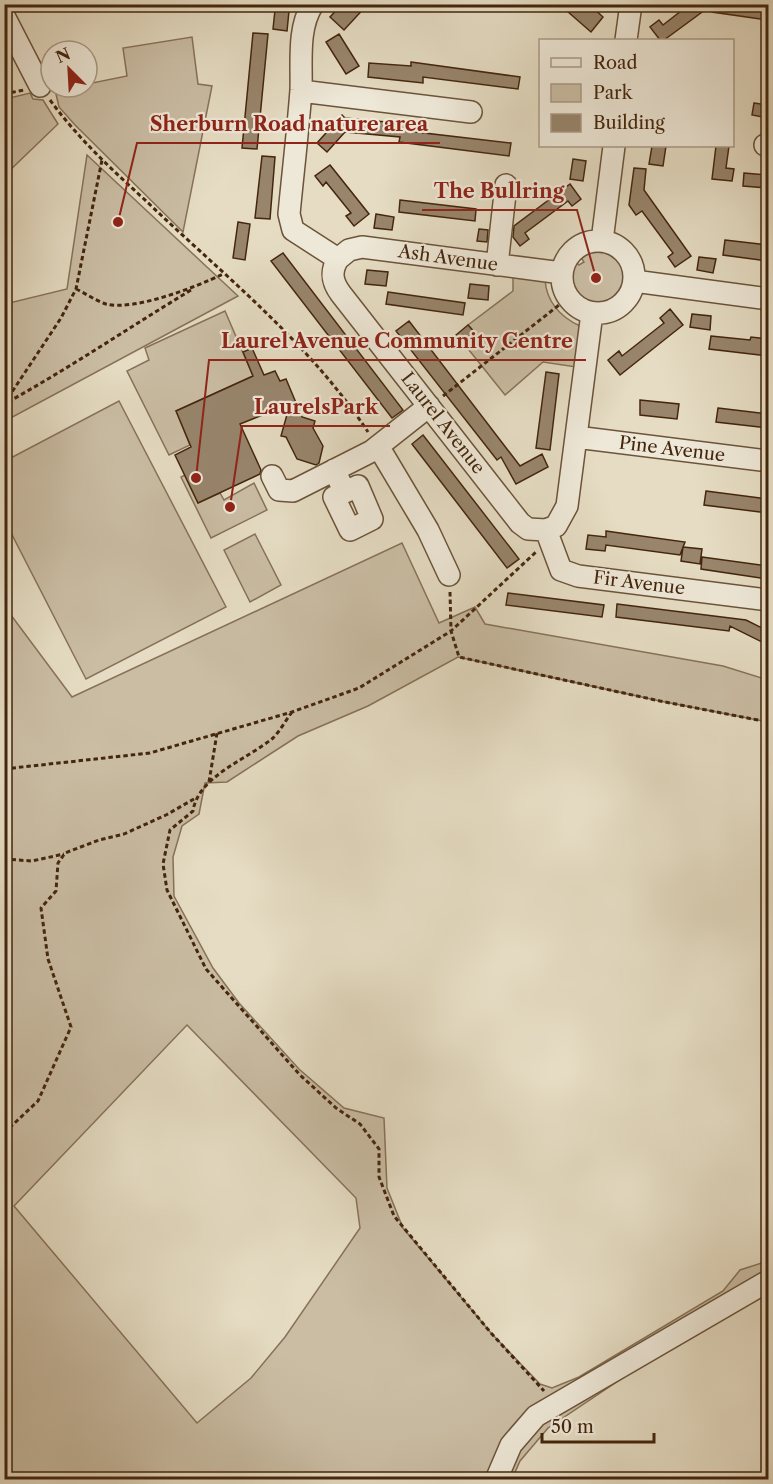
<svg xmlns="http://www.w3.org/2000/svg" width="773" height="1484" font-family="'Libre Caslon Text',serif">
  <rect width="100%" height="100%" fill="#e5dcc3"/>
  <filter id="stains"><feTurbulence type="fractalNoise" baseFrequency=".00333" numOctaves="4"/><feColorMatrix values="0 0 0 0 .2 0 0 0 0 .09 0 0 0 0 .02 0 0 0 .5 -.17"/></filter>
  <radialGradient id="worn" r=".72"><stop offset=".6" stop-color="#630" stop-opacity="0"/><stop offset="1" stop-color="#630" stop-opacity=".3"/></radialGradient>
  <path fill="#cabda4" stroke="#877258" stroke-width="1.5" fill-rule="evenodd" d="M 192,37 L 198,84 L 212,86 L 183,232 L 75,125 L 59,107 L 55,90 L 87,87 L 87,84 L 127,76 L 123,48 Z
    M 30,93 L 33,99 L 43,100 L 58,124 L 5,175 L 5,99 Z
    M 87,155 L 238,296 L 5,421 L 5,304 L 67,289 Z
    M 587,249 C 673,249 591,351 567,280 L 573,259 L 579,265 L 584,262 L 579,255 Z
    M 513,276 L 545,279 C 546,301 560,317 580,326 L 576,367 L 543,362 L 505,395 L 465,345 L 477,335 L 468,325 L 513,291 Z
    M 225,311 L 253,376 L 176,411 L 190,445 L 169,455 L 127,371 L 149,360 L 145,348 Z
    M 119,401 L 226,607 L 86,679 L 5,521 L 5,461 Z
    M 185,475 L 198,503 L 220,493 L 224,500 L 254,483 L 267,510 L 211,538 L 181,477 Z
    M 255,534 L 281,585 L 250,602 L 224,550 Z
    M 402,543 L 439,623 L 475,607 L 485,624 L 723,666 L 768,680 L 768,722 L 660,701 L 458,657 L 368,706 L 298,736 L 227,782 L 205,783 L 199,814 L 182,826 L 173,857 L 174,896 L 213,968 L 239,1003 L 299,1069 L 344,1108 L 384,1118 L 387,1188 L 403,1228 L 491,1333 L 540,1384 L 552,1388 L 579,1377 L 723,1291 L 740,1270 L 768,1261 L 768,1294 L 663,1351 L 548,1428 L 520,1461 L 512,1479 L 5,1479 L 5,607 L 72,697 ZM 187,1025 L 356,1198 L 360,1228 L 285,1337 L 251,1378 L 197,1423 L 14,1206 Z"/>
  <path fill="#98856c" stroke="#44260d" stroke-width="1.5" d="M 342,4 L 368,4 L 344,30 L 330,17 Z
    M 559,4 L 589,4 L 603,17 L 591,32 Z
    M 690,4 L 713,4 L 664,40 L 660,40 L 650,27 L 659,20 L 663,25 Z
    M 713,4 L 768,6 L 768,20 L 712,12 Z
    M 275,10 L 289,11 L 287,31 L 273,29 Z
    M 253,33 L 268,34 L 257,149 L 242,148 Z
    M 339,34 L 359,66 L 346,74 L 326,42 Z
    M 411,62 L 520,77 L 518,89 L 423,77 L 423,83 L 368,77 L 369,63 L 411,66 Z
    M 754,103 L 768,105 L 768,118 L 752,115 Z
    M 342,115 L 345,118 L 417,125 L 416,132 L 511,143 L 509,156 L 399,142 L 400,137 L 345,132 L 327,152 L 317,143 Z
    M 652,146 L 666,146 L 663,166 L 649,164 Z
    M 716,146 L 729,146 L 726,168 L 734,169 L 732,181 L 712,179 Z
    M 262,156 L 275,157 L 270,219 L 255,218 Z
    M 573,159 L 586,161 L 583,181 L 570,179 Z
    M 330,165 L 369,214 L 354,226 L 346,216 L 351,213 L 326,182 L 323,186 L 315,176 Z
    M 634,168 L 646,169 L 644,190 L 691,256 L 675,267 L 668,257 L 673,253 L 642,211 L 636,215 L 629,205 Z
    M 744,173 L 768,175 L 768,188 L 743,186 Z
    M 570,184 L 581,199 L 572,206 L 568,201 L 525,233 L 529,239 L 520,246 L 513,237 L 514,226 Z
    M 400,200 L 476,209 L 475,221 L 399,212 Z
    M 376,214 L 394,217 L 392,230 L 374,228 Z
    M 238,222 L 250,224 L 245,260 L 233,258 Z
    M 479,229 L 488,230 L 487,242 L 477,241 Z
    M 725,240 L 768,245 L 768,261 L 723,255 Z
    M 283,253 L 403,410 L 392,418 L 271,261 Z
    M 699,257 L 716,259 L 713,273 L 697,270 Z
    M 367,270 L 388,272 L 386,286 L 365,284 Z
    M 470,284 L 489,286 L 488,300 L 468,298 Z
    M 388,292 L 465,303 L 463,315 L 386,304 Z
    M 670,309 L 683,325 L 620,375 L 608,360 L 619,351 L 622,356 L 664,323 L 660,318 Z
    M 692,314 L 711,316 L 710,330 L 690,327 Z
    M 409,321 L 520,466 L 542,454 L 548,467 L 516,484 L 501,457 L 497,460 L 396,331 Z
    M 468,325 L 477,335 L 465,345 L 456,335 Z
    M 711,336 L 750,340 L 751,337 L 768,339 L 768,356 L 709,349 Z
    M 252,348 L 264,375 L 275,371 L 280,381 L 286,379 L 302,417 L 315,421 L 313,428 L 323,446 L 319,463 L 316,465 L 297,459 L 286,437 L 281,436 L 290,404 L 240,424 L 261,470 L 260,474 L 198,503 L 175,455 L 191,447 L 176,411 L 253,376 L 243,352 Z
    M 546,372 L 559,374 L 550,450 L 536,448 Z
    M 640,400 L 679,404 L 677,419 L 640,415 Z
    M 718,408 L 768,414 L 768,428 L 716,422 Z
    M 423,435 L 519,559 L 507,568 L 412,444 Z
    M 706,491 L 768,499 L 768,513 L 704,505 Z
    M 606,531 L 627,534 L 685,542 L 680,555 L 606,545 L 605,551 L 586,549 L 588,535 L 606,537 Z
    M 683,547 L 702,549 L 700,564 L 681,561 Z
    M 702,557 L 768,566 L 768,579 L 701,569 Z
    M 508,593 L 604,605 L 602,617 L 506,605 Z
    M 617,604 L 746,620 L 768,631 L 768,645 L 730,626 L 729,631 L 616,617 Z"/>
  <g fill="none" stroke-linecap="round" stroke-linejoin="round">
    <g stroke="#6c543a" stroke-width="24">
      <path id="minor" d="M 313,4 C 297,28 302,63 301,90 C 298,131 293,172 289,214 L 293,230 L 338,259 C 330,272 332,282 341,294 L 520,523 L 528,529 L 546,530 L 561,570 L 578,576 L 768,600
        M 4,16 L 40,86
        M 626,40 L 631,4
        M 301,91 L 471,112
        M 765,145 L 768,145
        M 602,241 L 614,146
        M562 277a36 36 0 1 1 72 0a36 36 0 1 1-72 0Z
        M 338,259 L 349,250 L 362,247 L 562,273
        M 497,265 L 506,185
        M 634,281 L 768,299
        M 576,437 L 768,461
        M 378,446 L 428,530 L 449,575
        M 334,470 L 345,492 L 334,497 L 350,530 L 372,519 L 358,486 L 345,492
        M 272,476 L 279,490 L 293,491 L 372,451 L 429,406
        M 546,530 L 556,526 L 567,506 L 592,313
        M 496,1480 L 511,1445 L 536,1416 L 768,1281"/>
    </g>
    <path stroke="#44260d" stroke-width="3" stroke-dasharray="4.5 3" stroke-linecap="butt" d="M 4,94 L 24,90
      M 50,100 C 77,137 110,168 144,199 C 221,273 309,342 368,432
      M 76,289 C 85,293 96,301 106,304 C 135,311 196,287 223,274
      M 443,396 L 568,298
      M 8,402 C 71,367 130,327 191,290
      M 4,404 L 61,318 L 76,289 L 102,160
      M 450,592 L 451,631 L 459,657 L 660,701 L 768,722
      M 292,712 C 286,720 280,731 273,738 C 248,759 198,776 193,811 L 170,830 L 163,864 L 167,890 L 206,969 L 300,1075 L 336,1108 L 360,1124 L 379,1149 L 379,1177 L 394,1216 L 491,1333 L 544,1391
      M 4,769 L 150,753 L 292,712 L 359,688 L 451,631 L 536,552
      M 209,782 L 217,733
      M 4,859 L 32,861 L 64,854
      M 4,1133 L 38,1101 L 71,1027 L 48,959 L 41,908 L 56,891 L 58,863 L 65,853 L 99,840 L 124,834 L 166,815 L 194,799"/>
    <use href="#minor" stroke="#eee8d8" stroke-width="21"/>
  </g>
  <g text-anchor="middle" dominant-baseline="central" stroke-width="4.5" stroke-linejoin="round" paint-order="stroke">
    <g font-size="18" fill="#44260d" stroke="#eee8d8">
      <text transform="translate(448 258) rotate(8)">Ash Avenue</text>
      <text transform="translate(443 423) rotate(52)">Laurel Avenue</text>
      <text transform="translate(672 449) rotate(7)">Pine Avenue</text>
      <text transform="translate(639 583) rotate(7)">Fir Avenue</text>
    </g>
  </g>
  <path fill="none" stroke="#8f2418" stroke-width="2" d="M118 222L137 143H440M596 278L577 210H422M196 478L209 360H586M230 507L242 426H390"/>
  <g fill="#8f2418" stroke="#eee8d8" stroke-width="2">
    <circle cx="118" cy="222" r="6"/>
    <circle cx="596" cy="278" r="6"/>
    <circle cx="196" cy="478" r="6"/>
    <circle cx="230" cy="507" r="6"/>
  </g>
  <g font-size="20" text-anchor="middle" font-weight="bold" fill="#8f2418" stroke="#eee8d8" stroke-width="4.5" stroke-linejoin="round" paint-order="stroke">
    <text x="289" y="131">Sherburn Road nature area</text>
    <text x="499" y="198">The Bullring</text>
    <text x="397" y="348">Laurel Avenue Community Centre</text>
    <text x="316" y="414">LaurelsPark</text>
  </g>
  <rect width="773" height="1484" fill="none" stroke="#e5dcc3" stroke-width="24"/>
  <rect x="6" y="6" width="761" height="1472" fill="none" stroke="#44260d" stroke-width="3"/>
  <rect x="12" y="12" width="749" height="1460" fill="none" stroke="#44260d" stroke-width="1.5"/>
  <rect x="539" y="39" width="195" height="108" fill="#eee8d8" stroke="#aa9a87" stroke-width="1.5"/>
  <rect x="551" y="58" width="30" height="9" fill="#eee8d8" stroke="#aa9a87" stroke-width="1.5"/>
  <text x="593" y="69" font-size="18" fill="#44260d">Road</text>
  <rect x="551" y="84" width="30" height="18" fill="#cabda4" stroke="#aa9a87" stroke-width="1.5"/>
  <text x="593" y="99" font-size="18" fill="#44260d">Park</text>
  <rect x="551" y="114" width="30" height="18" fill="#98856c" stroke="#aa9a87" stroke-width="1.5"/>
  <text x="593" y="129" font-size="18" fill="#44260d">Building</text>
  <g transform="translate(69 69) rotate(336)"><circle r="28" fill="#eee8d8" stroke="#aa9a87" stroke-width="1.5"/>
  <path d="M0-4.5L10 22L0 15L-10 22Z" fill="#8f2418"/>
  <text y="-9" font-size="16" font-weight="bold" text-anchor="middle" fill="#44260d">N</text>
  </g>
  <path d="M542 1433v9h112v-9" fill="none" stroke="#44260d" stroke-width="3"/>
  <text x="551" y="1433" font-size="18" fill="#44260d" stroke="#eee8d8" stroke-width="4.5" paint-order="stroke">50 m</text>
  <rect width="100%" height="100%" filter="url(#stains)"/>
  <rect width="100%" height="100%" fill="url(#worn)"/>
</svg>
